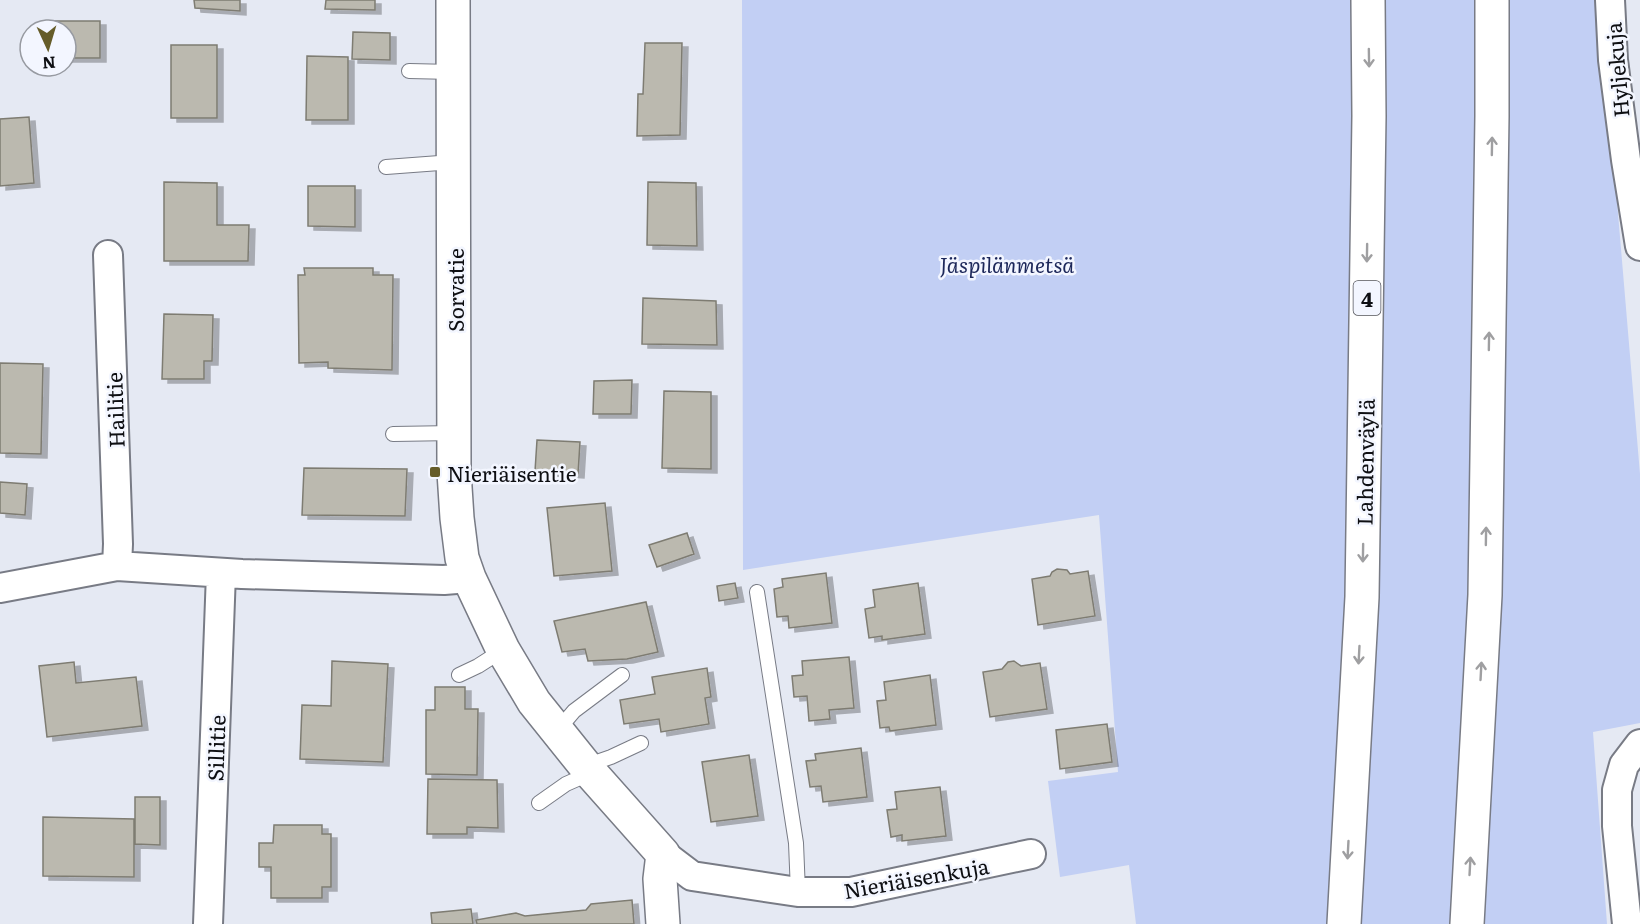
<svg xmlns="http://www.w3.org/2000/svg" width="1640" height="924" font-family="Literata,serif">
  <defs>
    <filter id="shadow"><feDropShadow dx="6" dy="4" stdDeviation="0" flood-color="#0004"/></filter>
  </defs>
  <rect width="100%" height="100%" fill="#e5e9f3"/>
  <path fill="#c2cff4" d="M 742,0 L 1600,0 L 1640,474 L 1640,723 L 1593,732 L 1607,924 L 1136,924 L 1129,865 L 1060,877 L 1048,781 L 1118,772 L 1099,515 L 743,570 Z"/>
  <path fill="#bbb9af" stroke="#7e7c72" stroke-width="1.5" filter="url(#shadow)" d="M 194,0 L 240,0 L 240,11 L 195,8 Z
    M 326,0 L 375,0 L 375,10 L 325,9 Z
    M 46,21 L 100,21 L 100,58 L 66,58 L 66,30 L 46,30 Z
    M 353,32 L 390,33 L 390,60 L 352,59 Z
    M 645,43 L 682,43 L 680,135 L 637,136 L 638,94 L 643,94 Z
    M 171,45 L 217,45 L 217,118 L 171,118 Z
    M 307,56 L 348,57 L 348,120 L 306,120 Z
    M 29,117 L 34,183 L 0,186 L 0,119 Z
    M 164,182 L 217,183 L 217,225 L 249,225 L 248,261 L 164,261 Z
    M 648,182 L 696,183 L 697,246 L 647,245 Z
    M 308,186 L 355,186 L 355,227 L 308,226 Z
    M 304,268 L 373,268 L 373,275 L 393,275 L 392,370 L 328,368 L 328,362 L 299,363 L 298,275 L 305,275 Z
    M 643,298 L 716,301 L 717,345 L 642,344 Z
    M 164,314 L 213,315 L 212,361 L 204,361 L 204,379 L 162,379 Z
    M 0,363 L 43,364 L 41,454 L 0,453 Z
    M 632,380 L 631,414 L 593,414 L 594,381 Z
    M 664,391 L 711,392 L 711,469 L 662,468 Z
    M 537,440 L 580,442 L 578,474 L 535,471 Z
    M 304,468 L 407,469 L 405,516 L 302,515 Z
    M 0,482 L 27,484 L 25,515 L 0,513 Z
    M 605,503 L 612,571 L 554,576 L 547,508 Z
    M 687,533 L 694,554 L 657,567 L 649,545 Z
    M 1057,569 L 1067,570 L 1070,574 L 1088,571 L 1095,616 L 1038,625 L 1032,579 L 1050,576 L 1052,572 Z
    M 826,573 L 832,623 L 789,628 L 788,616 L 777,617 L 774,589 L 783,587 L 782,579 Z
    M 735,583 L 738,598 L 719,601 L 717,586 Z
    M 918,583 L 925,634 L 882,640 L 882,636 L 869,638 L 865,609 L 875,607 L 873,590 Z
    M 646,602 L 658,652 L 627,659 L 588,661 L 585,649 L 562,652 L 554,621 Z
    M 849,657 L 854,708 L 829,710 L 830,719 L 809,721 L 807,696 L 794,697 L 792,676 L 803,675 L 802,661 Z
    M 332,661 L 388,664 L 383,762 L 300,759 L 302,705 L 331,706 Z
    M 1014,661 L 1021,666 L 1040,663 L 1047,709 L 990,717 L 983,672 L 1002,669 L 1008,662 Z
    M 74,662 L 76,683 L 136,677 L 142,726 L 47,737 L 39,666 Z
    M 707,668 L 711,697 L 705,698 L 709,724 L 661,732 L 659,719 L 624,724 L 620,700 L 655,694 L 652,677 Z
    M 930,675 L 936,725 L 890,731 L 889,727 L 880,728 L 877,701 L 886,700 L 884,682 Z
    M 435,687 L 465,687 L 465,709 L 478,709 L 477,775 L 426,774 L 426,710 L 435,710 Z
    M 1107,724 L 1112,762 L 1060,769 L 1056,730 Z
    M 861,748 L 867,797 L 823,802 L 821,786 L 810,787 L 806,761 L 816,760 L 815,754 Z
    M 749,755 L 758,816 L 711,822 L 702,762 Z
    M 428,779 L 497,780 L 498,828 L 467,827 L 467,834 L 427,834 Z
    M 940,787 L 946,836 L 902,841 L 902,835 L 891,837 L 887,810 L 897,809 L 895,792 Z
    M 135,797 L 160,797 L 160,845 L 135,844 Z
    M 43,817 L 134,819 L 134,877 L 43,876 Z
    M 274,825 L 322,825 L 322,834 L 331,834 L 331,887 L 322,887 L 322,898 L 271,898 L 271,867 L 259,867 L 259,843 L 273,843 Z
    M 632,900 L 634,924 L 477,924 L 476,920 L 516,913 L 525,916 L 586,910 L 591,904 Z
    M 471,909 L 473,924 L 432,924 L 431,913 Z"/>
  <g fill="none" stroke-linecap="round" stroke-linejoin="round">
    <g stroke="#787b85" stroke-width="16">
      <path id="lane" d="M 409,71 L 453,72
        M 386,167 L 453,162
        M 393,434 L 454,433
        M 757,592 L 796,843 L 798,892
        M 459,675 L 478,666 L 503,650
        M 557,731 L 574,711 L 622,675
        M 585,766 L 611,757 L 641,743
        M 539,803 L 566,784 L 591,773"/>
    </g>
    <g stroke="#787b85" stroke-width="32">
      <path id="street" d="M 1610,0 L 1613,60 L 1626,160 L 1640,246
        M 108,255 L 118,544 L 117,566
        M 0,588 L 117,566 L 242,574 L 444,580 L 469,578
        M 663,854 L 692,876 L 798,892 L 851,892 L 1031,854
        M 208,924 L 221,573
        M 1627,924 L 1617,826 L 1617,790 L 1624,765 L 1640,744"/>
    </g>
    <g stroke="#787b85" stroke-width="36">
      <path id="secondary" d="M 453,0 L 454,472 L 457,518 L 462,558 L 469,578 L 503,650 L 534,702 L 591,773 L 663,854 L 660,879 L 663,924"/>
    </g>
    <g stroke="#787b85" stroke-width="36">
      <path id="highway" d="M 1344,924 L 1362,597 L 1369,116 L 1368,0
        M 1467,924 L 1485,595 L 1492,116 L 1492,0"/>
    </g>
    <use href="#lane" stroke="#fff" stroke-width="14"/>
    <use href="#street" stroke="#fff" stroke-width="28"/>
    <use href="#secondary" stroke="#fff" stroke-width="33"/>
    <use href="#highway" stroke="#fff" stroke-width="33"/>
  </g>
  <defs><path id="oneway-shaft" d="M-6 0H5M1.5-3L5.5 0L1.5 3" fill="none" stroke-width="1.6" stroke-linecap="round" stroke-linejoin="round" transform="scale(1.5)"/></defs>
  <g stroke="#9f9fa1">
    <use href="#oneway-shaft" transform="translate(1369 58) rotate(89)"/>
    <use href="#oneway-shaft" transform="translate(1492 146) rotate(-89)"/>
    <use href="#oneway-shaft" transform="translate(1367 253) rotate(91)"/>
    <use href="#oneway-shaft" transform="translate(1489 341) rotate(-89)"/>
    <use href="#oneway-shaft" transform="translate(1486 536) rotate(-89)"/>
    <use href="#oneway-shaft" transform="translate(1363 553) rotate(91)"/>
    <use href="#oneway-shaft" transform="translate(1359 655) rotate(93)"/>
    <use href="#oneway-shaft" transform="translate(1481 671) rotate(-87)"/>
    <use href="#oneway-shaft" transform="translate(1348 850) rotate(93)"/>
    <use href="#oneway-shaft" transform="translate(1470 866) rotate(-87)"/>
  </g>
  <rect fill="#655c29" stroke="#f3f6ff" stroke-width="2" x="429" y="466" width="12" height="12" rx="3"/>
  <g text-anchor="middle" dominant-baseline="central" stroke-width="5" stroke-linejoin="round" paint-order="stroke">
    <rect fill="#f3f6ff" stroke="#53545a" stroke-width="1.5" x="1353.5" y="281" width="27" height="34" rx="4.5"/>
    <g font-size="20" font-weight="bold" fill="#0e0f13">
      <text x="1367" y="298">4</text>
    </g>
    <g font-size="21" fill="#0e0f13" stroke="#f3f6ff">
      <text transform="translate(1616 70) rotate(-95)">Hyljekuja</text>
      <text transform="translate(454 290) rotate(-90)">Sorvatie</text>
      <text transform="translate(114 410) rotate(-92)">Hailitie</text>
      <text transform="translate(1364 462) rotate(-89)">Lahdenväylä</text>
      <text transform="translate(215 748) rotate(-88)">Sillitie</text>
      <text transform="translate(916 877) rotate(-10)">Nieriäisenkuja</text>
    </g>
    <g font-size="21" font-style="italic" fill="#1c275a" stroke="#f3f6ff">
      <text x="1007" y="263">Jäspilänmetsä</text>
    </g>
    <g font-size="21" fill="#0e0f13" stroke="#f3f6ff" text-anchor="start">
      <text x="447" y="472">Nieriäisentie</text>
    </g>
  </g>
  <g transform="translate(48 48) rotate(176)"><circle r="28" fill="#f3f6ff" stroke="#979aa1" stroke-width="1.5"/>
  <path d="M0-4.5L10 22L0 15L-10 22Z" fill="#655c29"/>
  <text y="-9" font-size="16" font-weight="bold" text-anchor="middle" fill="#0e0f13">N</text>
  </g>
</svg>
